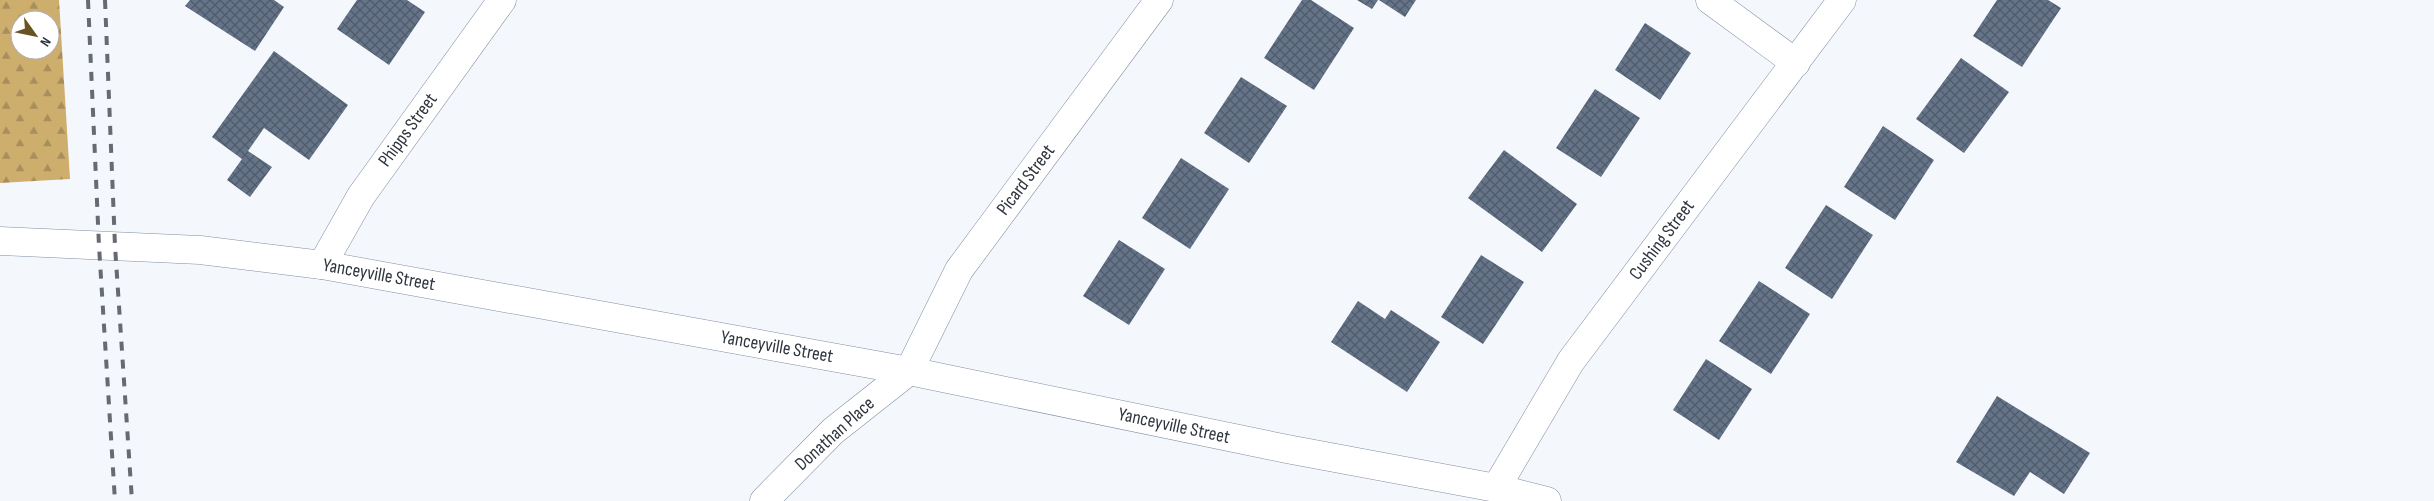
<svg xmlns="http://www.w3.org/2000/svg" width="2434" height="501" font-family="'Sofia Sans Condensed',sans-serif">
  <defs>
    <pattern id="forest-firs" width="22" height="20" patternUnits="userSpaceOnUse" patternTransform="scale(1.25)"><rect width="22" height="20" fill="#ceae6d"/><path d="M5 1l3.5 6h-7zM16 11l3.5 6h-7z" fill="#a88e5b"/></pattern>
    <pattern id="building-cross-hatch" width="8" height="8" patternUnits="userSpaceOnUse" patternTransform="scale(1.25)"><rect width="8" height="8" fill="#657488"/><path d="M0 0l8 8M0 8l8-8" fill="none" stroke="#4f5b6b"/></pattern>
  </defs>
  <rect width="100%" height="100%" fill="#f4f8fc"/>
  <path fill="url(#forest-firs)" fill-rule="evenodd" d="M 0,0 L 59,0 L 70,179 L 0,183 ZM 20,20 L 50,20 L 50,50 L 20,50 Z"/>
  <path fill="url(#building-cross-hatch)" d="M 190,0 L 274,0 L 284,7 L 255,51 L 185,6 Z
    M 357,0 L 407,0 L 425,12 L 389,65 L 337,29 Z
    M 1302,0 L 1311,0 L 1354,28 L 1314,90 L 1264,58 Z
    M 1357,0 L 1378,0 L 1372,9 Z
    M 1379,0 L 1416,0 L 1405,17 Z
    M 1997,0 L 2048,0 L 2061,8 L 2022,67 L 1973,36 Z
    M 1645,23 L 1691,53 L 1660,100 L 1615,70 Z
    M 274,51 L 348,105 L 309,160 L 264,128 L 248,151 L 272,167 L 250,197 L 227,180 L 242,159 L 212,137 Z
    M 1961,58 L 2009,92 L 1964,153 L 1916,119 Z
    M 1241,77 L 1287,106 L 1249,163 L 1204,133 Z
    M 1595,89 L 1640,118 L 1601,177 L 1556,148 Z
    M 1883,126 L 1934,160 L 1895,220 L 1844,187 Z
    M 1504,150 L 1577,204 L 1542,252 L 1468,198 Z
    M 1181,158 L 1229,189 L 1190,249 L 1142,218 Z
    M 1826,205 L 1873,235 L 1832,299 L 1785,268 Z
    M 1119,240 L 1165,269 L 1129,325 L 1083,296 Z
    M 1481,255 L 1524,282 L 1483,344 L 1441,317 Z
    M 1759,281 L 1810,314 L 1771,374 L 1719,341 Z
    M 1358,301 L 1385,319 L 1391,310 L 1440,342 L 1407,392 L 1331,342 Z
    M 1706,359 L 1752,389 L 1719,440 L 1673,410 Z
    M 1997,396 L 2090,453 L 2064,494 L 2030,472 L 2014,496 L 1956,462 Z"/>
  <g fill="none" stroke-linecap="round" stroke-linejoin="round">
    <g stroke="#808fa4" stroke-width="29">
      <path id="street" d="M 1710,0 L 1796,63
        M 322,265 L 361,196 L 502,0
        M 1496,488 L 1571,361 L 1842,0
        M 764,501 L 833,431 L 909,371 L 959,270 L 1159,0"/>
    </g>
    <g stroke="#808fa4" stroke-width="29">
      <path id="secondary" d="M 0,241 L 200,250 L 322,265 L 909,371 L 1287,449 L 1496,488 L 1547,501"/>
    </g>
    <use href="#street" stroke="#fff" stroke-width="28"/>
    <use href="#secondary" stroke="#fff" stroke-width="28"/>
    <path stroke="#666b73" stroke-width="4" stroke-dasharray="9 9" stroke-linecap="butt" d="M 88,0 L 99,246 L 115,501
      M 105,0 L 115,246 L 132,501"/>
  </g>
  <g text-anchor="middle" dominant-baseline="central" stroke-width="5" stroke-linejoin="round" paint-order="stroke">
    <g font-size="19" fill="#2f353e" stroke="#fff">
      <text transform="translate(408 130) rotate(-54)">Phipps Street</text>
      <text transform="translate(1026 180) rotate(-53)">Picard Street</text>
      <text transform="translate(1662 240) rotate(-53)">Cushing Street</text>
      <text transform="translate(379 275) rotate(10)">Yanceyville Street</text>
      <text transform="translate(777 347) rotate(10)">Yanceyville Street</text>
      <text transform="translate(1174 426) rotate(12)">Yanceyville Street</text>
      <text transform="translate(835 434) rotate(-42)">Donathan Place</text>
    </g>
  </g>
  <g transform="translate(35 35) rotate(123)"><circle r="24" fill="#ffffff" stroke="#acaeb2"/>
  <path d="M0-4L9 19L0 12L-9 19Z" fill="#6a5323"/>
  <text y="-8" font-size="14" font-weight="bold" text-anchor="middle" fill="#2f353e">N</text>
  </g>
</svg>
